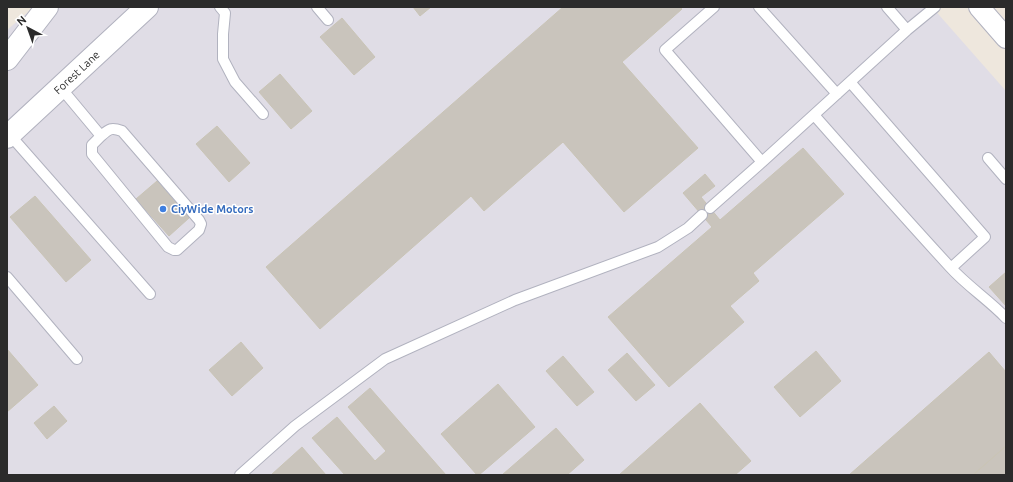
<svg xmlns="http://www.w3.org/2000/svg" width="1013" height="482" font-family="Ubuntu,sans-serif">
  <rect width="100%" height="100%" fill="#eee7dd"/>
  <path fill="#e0dde6" d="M 34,7 L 932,7 L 1006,91 L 1006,475 L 7,475 L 7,30 Z"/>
  <path fill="#c9c4bc" stroke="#c9c4b6" d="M 413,7 L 431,7 L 420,16 Z
    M 563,7 L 680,7 L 682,9 L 622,62 L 698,148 L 624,212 L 563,142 L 484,211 L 471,196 L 320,329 L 266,267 Z
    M 342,18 L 375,57 L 354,75 L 320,37 Z
    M 280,74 L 312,111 L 291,129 L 259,92 Z
    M 217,126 L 250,163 L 229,182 L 196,144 Z
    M 803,148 L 844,194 L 753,273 L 759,281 L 730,306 L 744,322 L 669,387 L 608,317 L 712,227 L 683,193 L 705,174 L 715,186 L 701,197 L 720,220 Z
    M 157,181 L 189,218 L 169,236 L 136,199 Z
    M 35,196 L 91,260 L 66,282 L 10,217 Z
    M 1006,272 L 1006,306 L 989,287 Z
    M 241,342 L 263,368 L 232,396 L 209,370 Z
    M 7,349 L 38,385 L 7,412 Z
    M 816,351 L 841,381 L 800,417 L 774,387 Z
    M 989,352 L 1006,372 L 1006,446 L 973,475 L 849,475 Z
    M 627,353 L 655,385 L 636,401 L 608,370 Z
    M 563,356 L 594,392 L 577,406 L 546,371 Z
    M 498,384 L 535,427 L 479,475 L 477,475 L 441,434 Z
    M 370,388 L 446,475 L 345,475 L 312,438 L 337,417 L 375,461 L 386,451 L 348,407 Z
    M 700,403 L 751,461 L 735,475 L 619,475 Z
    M 54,406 L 67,421 L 47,439 L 34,423 Z
    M 556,428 L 584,460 L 567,475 L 502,475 Z
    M 1006,446 L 1006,475 L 973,475 Z
    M 302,447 L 326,475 L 271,475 Z"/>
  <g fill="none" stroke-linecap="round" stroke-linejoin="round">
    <g stroke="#b1b2bf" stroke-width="12">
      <path id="service" d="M 220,7 L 225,13 L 223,34 L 223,59 L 235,82 L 263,114
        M 317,7 L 328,20
        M 714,7 L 665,50 L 762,162 L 907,30 L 935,7
        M 759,7 L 837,94
        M 887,7 L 907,30
        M 850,82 L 985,237 L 951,268
        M 61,88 L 101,136 L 92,145 L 92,154 L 168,247 L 174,250 L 177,250 L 199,230 L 201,224 L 199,220 L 122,131 C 111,127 109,129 101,136
        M 814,115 C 859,166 904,217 950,267 C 967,286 989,300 1006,318
        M 10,135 L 150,294
        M 988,158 L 1006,179
        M 710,208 L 762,162
        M 7,277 L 77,359
        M 240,475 L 295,426 L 385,359 L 515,300 L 658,247 L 688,228 L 702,215"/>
    </g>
    <g stroke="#b1b2bf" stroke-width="22">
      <path id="minor" d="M 979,7 L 1006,38"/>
    </g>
    <g stroke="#b1b2bf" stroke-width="24">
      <g id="secondary">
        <path d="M 7,59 L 47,7"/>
        <path id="s1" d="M 7,137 L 147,7"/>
      </g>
    </g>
    <use href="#service" stroke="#fff" stroke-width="10"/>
    <use href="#minor" stroke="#fff" stroke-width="20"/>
    <use href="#secondary" stroke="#fff" stroke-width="22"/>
  </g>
  <circle fill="#3f7fe0" stroke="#fff" stroke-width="1.5" cx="163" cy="209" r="4"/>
  <g text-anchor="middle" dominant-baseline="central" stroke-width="3" stroke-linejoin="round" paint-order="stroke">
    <g font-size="11" fill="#2b2b2b" stroke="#fff">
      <text stroke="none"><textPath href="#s1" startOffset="95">Forest Lane</textPath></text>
    </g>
    <g font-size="11" font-weight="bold" fill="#366cbe" stroke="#fff" text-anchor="start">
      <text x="171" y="209">CiyWide Motors</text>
    </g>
  </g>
  <rect width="1013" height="482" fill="none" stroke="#2b2b2b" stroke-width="16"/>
  <g transform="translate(28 28) rotate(319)" stroke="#ffffff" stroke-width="3" paint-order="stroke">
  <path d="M0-3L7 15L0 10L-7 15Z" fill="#2b2b2b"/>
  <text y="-6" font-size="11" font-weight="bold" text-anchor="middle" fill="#2b2b2b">N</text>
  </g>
</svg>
